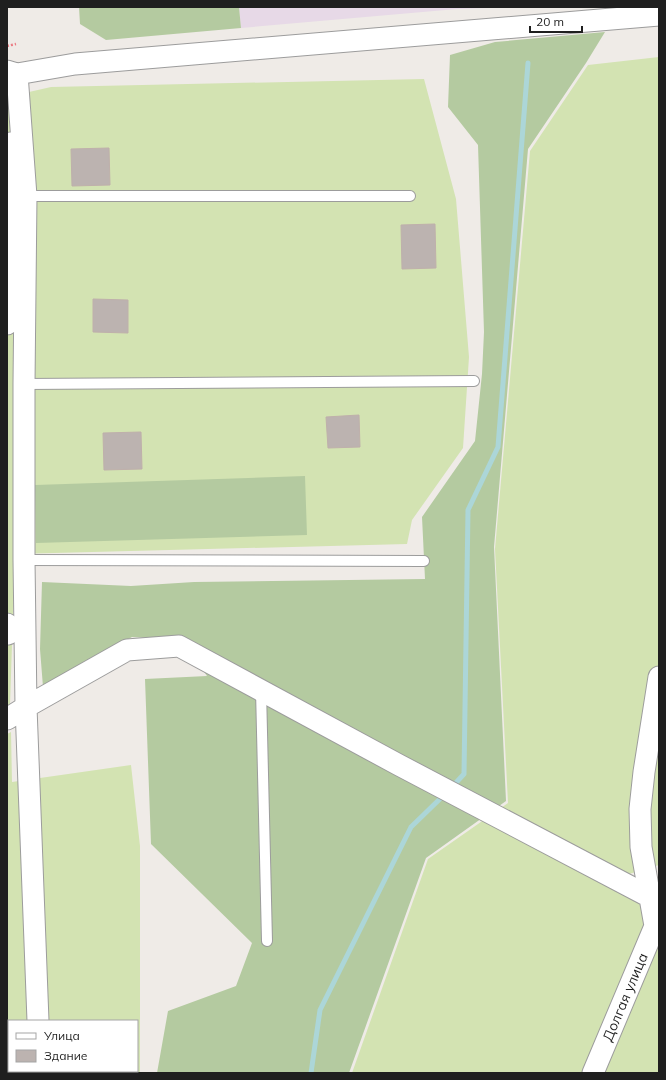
<svg xmlns="http://www.w3.org/2000/svg" width="666" height="1080" font-family="Mulish,sans-serif">
  <rect width="100%" height="100%" fill="#efebe7"/>
  <path fill="#e7d9e7" d="M 239,7 L 515,7 L 457,9 L 241,28 Z"/>
  <path fill="#d3e3b2" fill-rule="evenodd" d="M 659,57 L 659,865 L 629,874 L 659,900 L 659,1073 L 352,1073 L 428,859 L 508,803 L 495,549 L 530,151 L 588,65 Z
    M 424,79 L 456,199 L 469,357 L 463,448 L 412,520 L 407,544 L 15,554 L 10,705 L 7,706 L 7,97 L 51,87 Z
    M 11,732 L 12,782 L 131,765 L 140,846 L 140,1073 L 7,1073 L 7,734 ZM 9,1021 L 137,1021 L 137,1071 L 9,1071 Z"/>
  <path fill="#b4caa0" d="M 79,7 L 239,7 L 241,28 L 106,40 L 80,24 Z
    M 605,32 L 586,63 L 528,149 L 494,547 L 506,801 L 426,858 L 349,1073 L 157,1073 L 168,1011 L 236,986 L 252,943 L 151,844 L 145,679 L 207,676 L 183,640 L 132,637 L 43,687 L 40,649 L 42,582 L 131,586 L 194,582 L 425,579 L 422,517 L 475,441 L 482,374 L 484,332 L 478,145 L 448,107 L 450,55 L 495,42 Z
    M 305,476 L 307,535 L 36,543 L 35,485 Z"/>
  <g fill="none" stroke-linecap="round" stroke-linejoin="round">
    <path stroke="#acd6d8" stroke-width="5" d="M 452,787 L 464,774 L 468,510 L 498,447 L 528,63
      M 311,1073 L 320,1010 L 411,827 L 445,794"/>
  </g>
  <path fill="#bcb3b0" stroke="#bfb0ab" d="M 109,148 L 110,185 L 72,186 L 71,149 Z
    M 435,224 L 436,268 L 402,269 L 401,225 Z
    M 93,299 L 128,300 L 128,333 L 93,332 Z
    M 359,415 L 360,447 L 328,448 L 326,417 Z
    M 141,432 L 142,469 L 104,470 L 103,433 Z"/>
  <g fill="none" stroke-linecap="round" stroke-linejoin="round">
    <g stroke="#9c9c9c" stroke-width="12">
      <path id="lane" d="M 26,196 L 410,196
        M 24,384 L 474,381
        M 24,560 L 424,561
        M 261,690 L 267,941"/>
    </g>
    <g stroke="#9c9c9c" stroke-width="23">
      <path id="street" d="M 7,71 L 17,74 L 75,64 L 659,15
        M 17,74 L 26,196 L 24,384 L 24,560 L 26,707 L 38,1021
        M 7,324 L 9,304 L 10,143
        M 7,624 L 8,634
        M 7,719 L 26,707 L 127,650 L 179,646 L 399,765 L 650,897
        M 40,1071 L 40,1073
        M 593,1073 L 655,926 L 641,847 L 640,809 L 644,772 L 659,677"/>
    </g>
    <path stroke="#eb7c84" stroke-width="2.5" stroke-dasharray="2 2" stroke-linecap="butt" d="M 7,46 L 16,44"/>
    <use href="#lane" stroke="#fff" stroke-width="10"/>
    <use href="#street" stroke="#fff" stroke-width="21"/>
  </g>
  <g text-anchor="middle" dominant-baseline="central" stroke-width="3" stroke-linejoin="round" paint-order="stroke">
    <g font-size="14" fill="#1f1f1f" stroke="#fff">
      <text transform="translate(625 997) rotate(-67)">Долгая улица</text>
    </g>
  </g>
  <rect width="666" height="1080" fill="none" stroke="#1f1f1f" stroke-width="16"/>
  <rect x="8" y="1020" width="130" height="52" fill="#ffffff" stroke="#a5a5a5"/>
  <rect x="16" y="1033" width="20" height="6" fill="#ffffff" stroke="#a5a5a5"/>
  <text x="44" y="1040" font-size="12" fill="#1f1f1f">Улица</text>
  <rect x="16" y="1050" width="20" height="12" fill="#bcb3b0" stroke="#a5a5a5"/>
  <text x="44" y="1060" font-size="12" fill="#1f1f1f">Здание</text>
  <path d="M530 26v6h52v-6" fill="none" stroke="#1f1f1f" stroke-width="2"/>
  <text x="536" y="26" font-size="12" fill="#1f1f1f" stroke="#ffffff" stroke-width="3" paint-order="stroke">20 m</text>
</svg>
